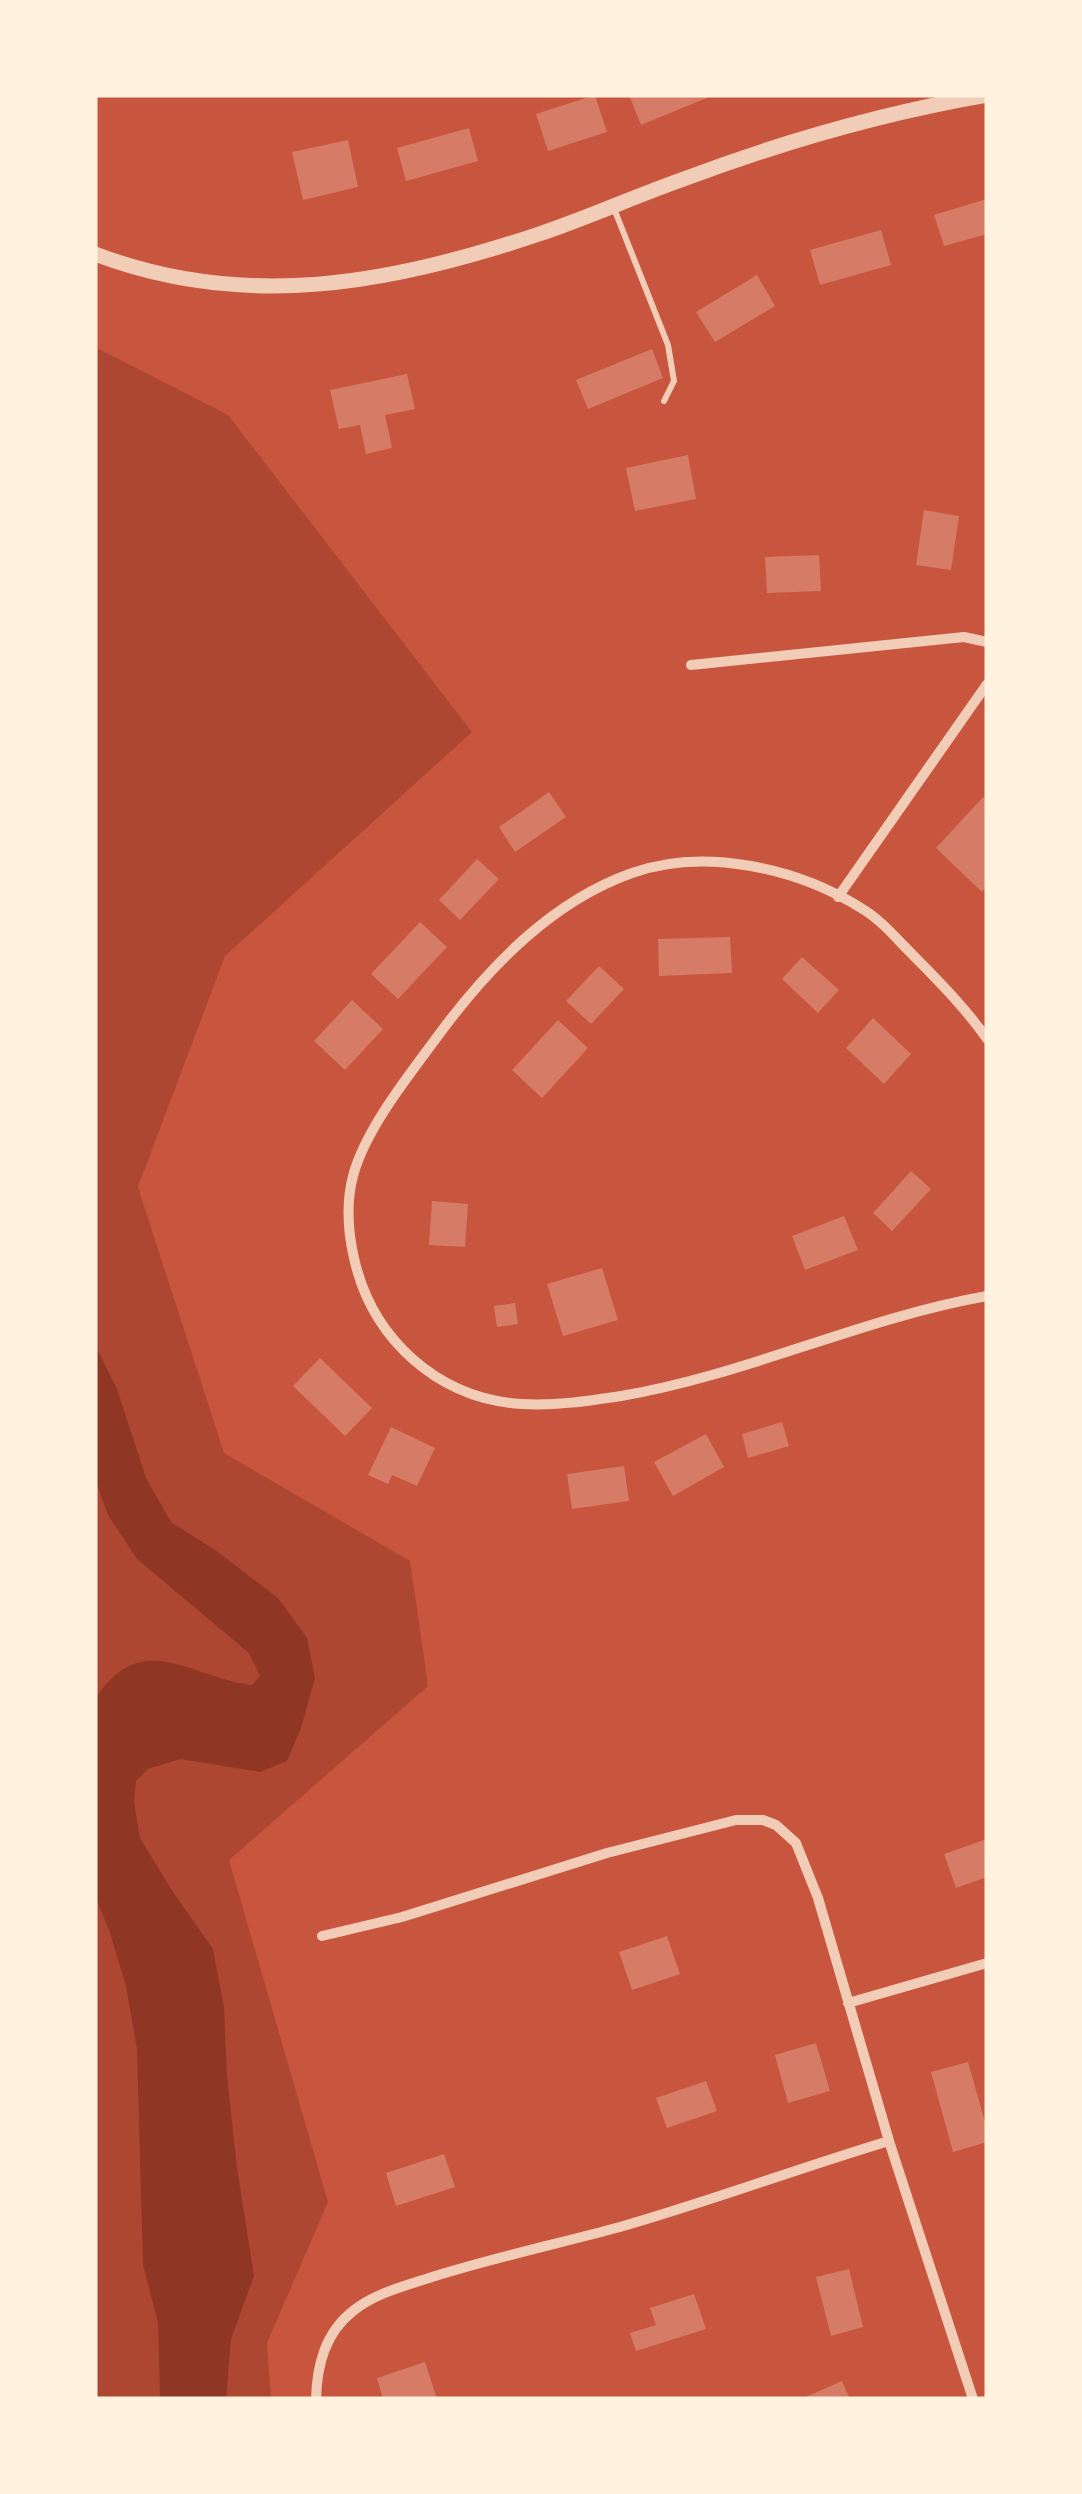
<svg xmlns="http://www.w3.org/2000/svg" width="1082" height="2494" font-family="'DejaVu Sans',sans-serif">
  <rect width="100%" height="100%" fill="#c8553d"/>
  <path fill="#ae4732" d="M 95,347 L 228,415 L 472,732 L 225,956 L 138,1187 L 224,1453 L 410,1561 L 428,1686 L 229,1860 L 328,2202 L 267,2343 L 271,2399 L 95,2399 Z"/>
  <path fill="#8f3625" d="M 95,1345 L 117,1389 L 146,1478 L 171,1522 L 218,1552 L 278,1598 L 307,1638 L 315,1678 L 301,1728 L 287,1761 L 260,1772 L 180,1759 L 148,1769 L 136,1781 L 134,1802 L 140,1838 L 171,1889 L 213,1949 L 224,2008 L 227,2076 L 237,2168 L 254,2276 L 231,2339 L 226,2399 L 160,2399 L 158,2322 L 143,2265 L 137,2049 L 126,1986 L 109,1930 L 95,1896 L 95,1699 C 142,1627 188,1677 252,1685 L 260,1676 L 249,1653 L 137,1559 L 108,1515 L 95,1479 Z"/>
  <path fill="#d67c66" d="M 595,95 L 607,132 L 548,151 L 536,114 Z
    M 629,95 L 714,95 L 641,125 Z
    M 469,128 L 478,161 L 406,181 L 397,148 Z
    M 348,140 L 358,187 L 303,200 L 292,152 Z
    M 987,199 L 987,234 L 944,246 L 934,215 Z
    M 881,230 L 891,265 L 820,285 L 810,250 Z
    M 757,275 L 775,306 L 715,342 L 696,312 Z
    M 652,349 L 663,378 L 588,409 L 576,380 Z
    M 407,374 L 415,409 L 385,415 L 392,448 L 366,454 L 360,425 L 339,429 L 330,390 Z
    M 688,455 L 696,499 L 635,511 L 626,468 Z
    M 924,510 L 959,516 L 951,570 L 916,565 Z
    M 819,555 L 821,591 L 767,593 L 765,557 Z
    M 549,792 L 566,817 L 515,852 L 499,827 Z
    M 983,797 L 987,800 L 987,886 L 982,892 L 936,848 Z
    M 477,859 L 499,879 L 460,920 L 439,900 Z
    M 420,922 L 447,947 L 398,999 L 371,974 Z
    M 730,937 L 732,973 L 659,976 L 658,939 Z
    M 802,957 L 839,990 L 818,1013 L 782,979 Z
    M 599,966 L 624,989 L 591,1024 L 566,1001 Z
    M 352,1000 L 383,1029 L 345,1070 L 314,1041 Z
    M 873,1018 L 911,1054 L 884,1084 L 846,1048 Z
    M 558,1020 L 588,1048 L 542,1098 L 512,1070 Z
    M 911,1171 L 931,1189 L 892,1231 L 873,1213 Z
    M 432,1201 L 468,1204 L 465,1247 L 429,1245 Z
    M 844,1216 L 858,1250 L 805,1270 L 792,1236 Z
    M 602,1268 L 618,1320 L 563,1336 L 547,1284 Z
    M 515,1303 L 518,1324 L 497,1327 L 494,1306 Z
    M 320,1358 L 372,1408 L 345,1436 L 293,1386 Z
    M 782,1422 L 789,1446 L 748,1458 L 742,1434 Z
    M 391,1427 L 435,1448 L 417,1486 L 392,1475 L 388,1484 L 368,1475 Z
    M 706,1434 L 724,1467 L 673,1496 L 654,1462 Z
    M 624,1466 L 629,1501 L 572,1509 L 567,1474 Z
    M 987,1839 L 987,1877 L 956,1888 L 944,1854 Z
    M 667,1936 L 680,1974 L 632,1990 L 619,1952 Z
    M 816,2043 L 830,2091 L 788,2103 L 775,2055 Z
    M 968,2062 L 987,2129 L 987,2142 L 953,2152 L 931,2072 Z
    M 706,2081 L 717,2111 L 667,2128 L 656,2098 Z
    M 444,2154 L 455,2187 L 396,2206 L 386,2173 Z
    M 849,2269 L 863,2327 L 831,2336 L 816,2277 Z
    M 694,2294 L 706,2329 L 636,2351 L 630,2333 L 656,2325 L 650,2308 Z
    M 425,2362 L 437,2399 L 383,2399 L 377,2378 Z
    M 842,2381 L 850,2399 L 801,2399 Z"/>
  <g fill="none" stroke-linecap="round" stroke-linejoin="round">
    <path stroke="#f1ccb7" stroke-width="6" d="M 613,206 L 668,345 L 674,381 L 664,401"/>
    <path stroke="#f1ccb7" stroke-width="10" d="M 691,665 L 964,637 L 987,642
      M 838,897 L 987,684
      M 987,1039 C 965,1007 937,980 910,952 C 895,937 880,919 861,908 C 797,868 704,847 632,873 C 553,901 492,964 443,1029 C 413,1070 366,1127 353,1176 C 346,1203 348,1232 354,1258 C 372,1339 438,1399 522,1404 C 555,1406 588,1401 621,1396 C 746,1375 862,1318 987,1296
      M 322,1936 L 402,1917 L 607,1853 L 736,1820 L 763,1820 L 776,1825 L 796,1843 L 818,1898 L 889,2141 L 973,2399
      M 848,2003 L 987,1963
      M 316,2399 C 317,2365 325,2333 353,2311 C 374,2294 404,2286 429,2278 C 492,2258 557,2244 620,2227 C 711,2201 799,2168 889,2141"/>
    <path stroke="#f1ccb7" stroke-width="15" d="M 95,254 C 245,311 391,284 539,234 C 587,218 633,197 681,180 C 779,143 883,113 987,95"/>
  </g>
  <rect width="1082" height="2494" fill="none" stroke="#fff3e0" stroke-width="195"/>
</svg>
